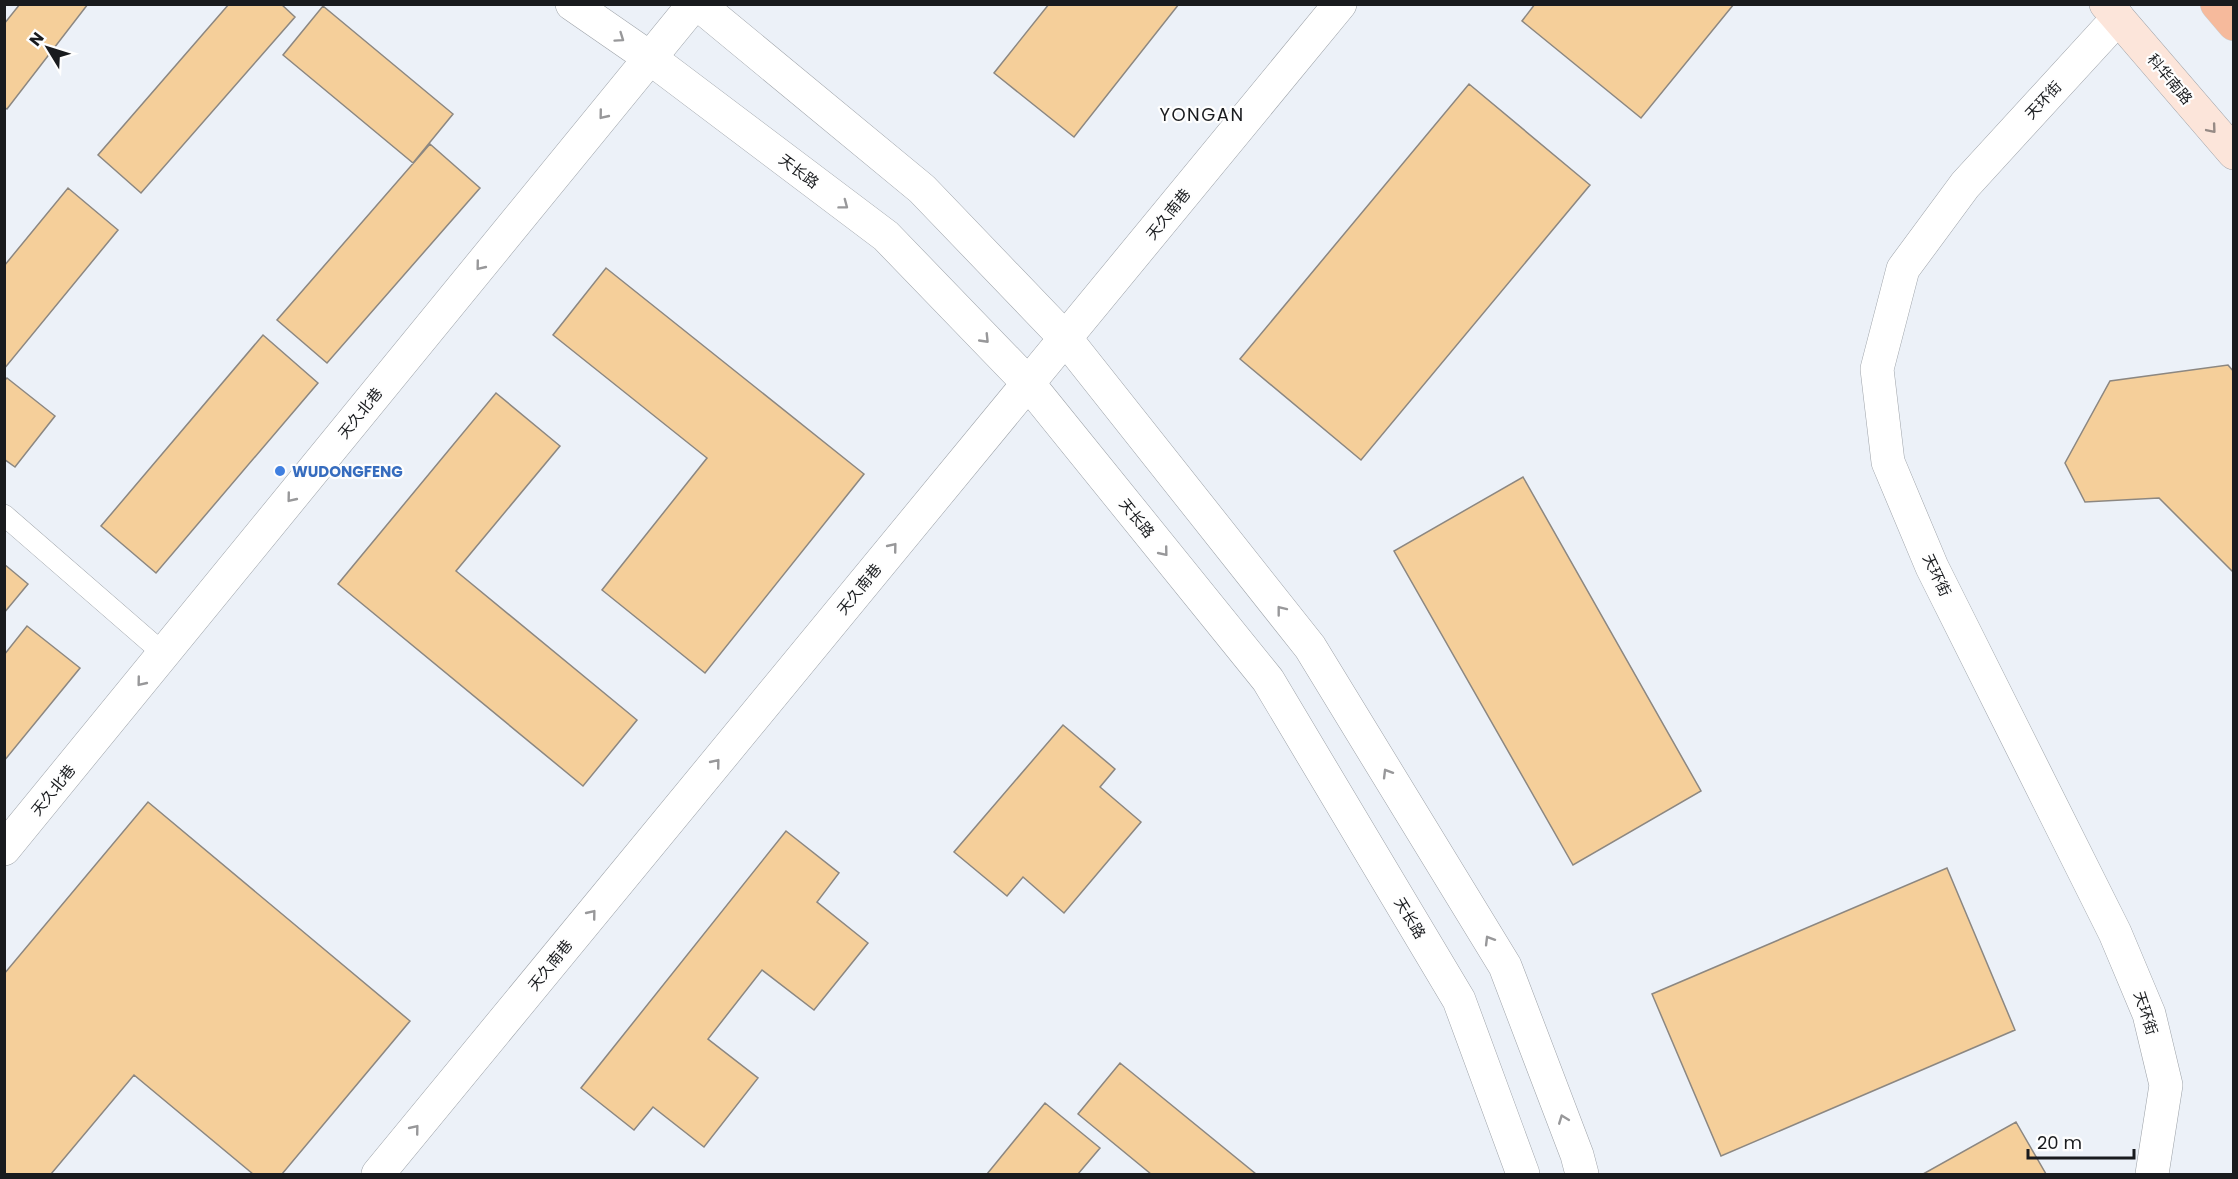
<svg xmlns="http://www.w3.org/2000/svg" width="2238" height="1179" font-family="Poppins,'Noto Sans SC',sans-serif">
  <rect width="100%" height="100%" fill="#ecf1f8"/>
  <path fill="#f5cf9a" stroke="#8c8781" stroke-width="1.5" d="M 20,4 L 88,4 L 7,109 L 4,107 L 4,24 Z
    M 229,4 L 281,4 L 295,17 L 141,193 L 98,155 Z
    M 1049,4 L 1179,4 L 1074,137 L 994,73 Z
    M 1535,4 L 1734,4 L 1641,118 L 1522,21 Z
    M 323,6 L 453,114 L 413,163 L 283,55 Z
    M 1469,84 L 1590,185 L 1361,460 L 1240,359 Z
    M 430,144 L 480,188 L 327,363 L 277,320 Z
    M 68,188 L 118,230 L 4,369 L 4,266 Z
    M 606,268 L 864,474 L 705,673 L 602,590 L 707,458 L 553,335 Z
    M 263,335 L 318,383 L 156,573 L 101,526 Z
    M 2228,365 L 2234,372 L 2234,573 L 2159,498 L 2085,502 L 2065,463 L 2110,381 Z
    M 7,378 L 55,416 L 15,467 L 4,459 L 4,381 Z
    M 496,393 L 560,446 L 456,571 L 637,720 L 583,786 L 338,584 Z
    M 1523,477 L 1701,791 L 1573,865 L 1394,551 Z
    M 4,564 L 28,584 L 4,613 Z
    M 27,626 L 80,668 L 4,761 L 4,655 Z
    M 1063,725 L 1115,769 L 1100,787 L 1141,822 L 1064,913 L 1023,877 L 1007,896 L 954,852 Z
    M 148,802 L 410,1021 L 282,1174 L 253,1174 L 134,1075 L 51,1174 L 4,1174 L 4,974 Z
    M 786,831 L 839,873 L 817,902 L 868,943 L 814,1010 L 762,970 L 708,1039 L 758,1078 L 704,1147 L 653,1107 L 634,1130 L 581,1088 Z
    M 1947,868 L 2015,1030 L 1721,1156 L 1652,994 Z
    M 1120,1063 L 1256,1174 L 1151,1174 L 1078,1114 Z
    M 1045,1103 L 1100,1148 L 1078,1174 L 987,1174 Z
    M 2016,1122 L 2046,1174 L 1923,1174 Z"/>
  <g fill="none" stroke-linecap="round" stroke-linejoin="round">
    <g stroke="#9da2a8" stroke-width="22">
      <path id="service" d="M 4,515 L 164,654"/>
    </g>
    <g stroke="#9da2a8" stroke-width="34">
      <path id="minor" d="M 4,849 L 694,4
        M 378,1174 L 1340,4"/>
    </g>
    <g stroke="#9da2a8" stroke-width="34">
      <path id="tertiary" d="M 572,4 L 650,58 L 886,236 L 1028,383 L 1268,680 L 1459,1000 L 1523,1174
        M 698,4 L 922,189 L 1066,339 L 1310,647 L 1505,966 L 1577,1155 L 1582,1174
        M 2118,18 L 1965,185 L 1903,269 L 1877,369 L 1888,462 L 1932,567 L 2115,933 L 2149,1014 L 2166,1085 L 2152,1174"/>
    </g>
    <g stroke="#9da2a8" stroke-width="34">
      <path id="secondary" d="M 2106,4 L 2234,153"/>
    </g>
    <g stroke="#cccdce" stroke-width="34">
      <path id="trunk" d="M 2217,4 L 2234,24"/>
    </g>
    <use href="#service" stroke="#fff" stroke-width="21"/>
    <use href="#minor" stroke="#fff" stroke-width="33"/>
    <use href="#tertiary" stroke="#fff" stroke-width="33"/>
    <use href="#secondary" stroke="#fce5da" stroke-width="33"/>
    <use href="#trunk" stroke="#f6ba9c" stroke-width="33"/>
  </g>
  <defs><path id="oneway-chevron" d="M-2-3.5L2.5 0L-2 3.5" fill="none" stroke-width="1.6" stroke-linecap="round" stroke-linejoin="round" transform="scale(1.5)"/></defs>
  <g stroke="#98989a">
    <use href="#oneway-chevron" transform="translate(620 38) rotate(35)"/>
    <use href="#oneway-chevron" transform="translate(603 115) rotate(129)"/>
    <use href="#oneway-chevron" transform="translate(844 205) rotate(37)"/>
    <use href="#oneway-chevron" transform="translate(480 266) rotate(129)"/>
    <use href="#oneway-chevron" transform="translate(985 339) rotate(46)"/>
    <use href="#oneway-chevron" transform="translate(291 498) rotate(129)"/>
    <use href="#oneway-chevron" transform="translate(893 547) rotate(-51)"/>
    <use href="#oneway-chevron" transform="translate(1164 552) rotate(51)"/>
    <use href="#oneway-chevron" transform="translate(1281 610) rotate(-128)"/>
    <use href="#oneway-chevron" transform="translate(141 682) rotate(129)"/>
    <use href="#oneway-chevron" transform="translate(716 763) rotate(-51)"/>
    <use href="#oneway-chevron" transform="translate(1387 773) rotate(-121)"/>
    <use href="#oneway-chevron" transform="translate(592 914) rotate(-51)"/>
    <use href="#oneway-chevron" transform="translate(1489 940) rotate(-121)"/>
    <use href="#oneway-chevron" transform="translate(1563 1119) rotate(-111)"/>
    <use href="#oneway-chevron" transform="translate(415 1129) rotate(-51)"/>
  </g>
  <use stroke="#968a85" href="#oneway-chevron" transform="translate(2212 129) rotate(50)"/>
  <circle fill="#3f7fe0" stroke="#fefefe" stroke-width="2" cx="280" cy="471" r="6"/>
  <g text-anchor="middle" dominant-baseline="central" stroke-width="4.5" stroke-linejoin="round" paint-order="stroke">
    <g font-size="15" fill="#191b1e" stroke="#fefefe">
      <text transform="translate(2170 79) rotate(50)">科华南路</text>
      <text transform="translate(2043 100) rotate(-47)">天环街</text>
      <text transform="translate(799 171) rotate(37)">天长路</text>
      <text transform="translate(1168 214) rotate(-51)">天久南巷</text>
      <text transform="translate(360 413) rotate(-51)">天久北巷</text>
      <text transform="translate(1137 518) rotate(51)">天长路</text>
      <text transform="translate(1937 575) rotate(65)">天环街</text>
      <text transform="translate(859 589) rotate(-51)">天久南巷</text>
      <text transform="translate(53 790) rotate(-51)">天久北巷</text>
      <text transform="translate(1410 918) rotate(59)">天长路</text>
      <text transform="translate(550 965) rotate(-51)">天久南巷</text>
      <text transform="translate(2146 1013) rotate(72)">天环街</text>
    </g>
    <g font-size="15" font-weight="bold" fill="#366cbe" stroke="#fefefe" text-anchor="start">
      <text x="292" y="471">WUDONGFENG</text>
    </g>
    <g font-size="18" letter-spacing="1.5" fill="#191b1e" stroke="#fefefe">
      <text x="1202" y="114">YONGAN</text>
    </g>
  </g>
  <rect width="2238" height="1179" fill="none" stroke="#191b1e" stroke-width="12"/>
  <g transform="translate(48 48) rotate(308)" stroke="#fefefe" stroke-width="4.5" paint-order="stroke">
  <path d="M0-4.5L10 22L0 15L-10 22Z" fill="#191b1e"/>
  <text y="-9" font-size="16" font-weight="bold" text-anchor="middle" fill="#191b1e">N</text>
  </g>
  <path d="M2028 1149v9h106v-9" fill="none" stroke="#191b1e" stroke-width="3"/>
  <text x="2037" y="1149" font-size="18" fill="#191b1e" stroke="#fefefe" stroke-width="4.5" paint-order="stroke">20 m</text>
</svg>
